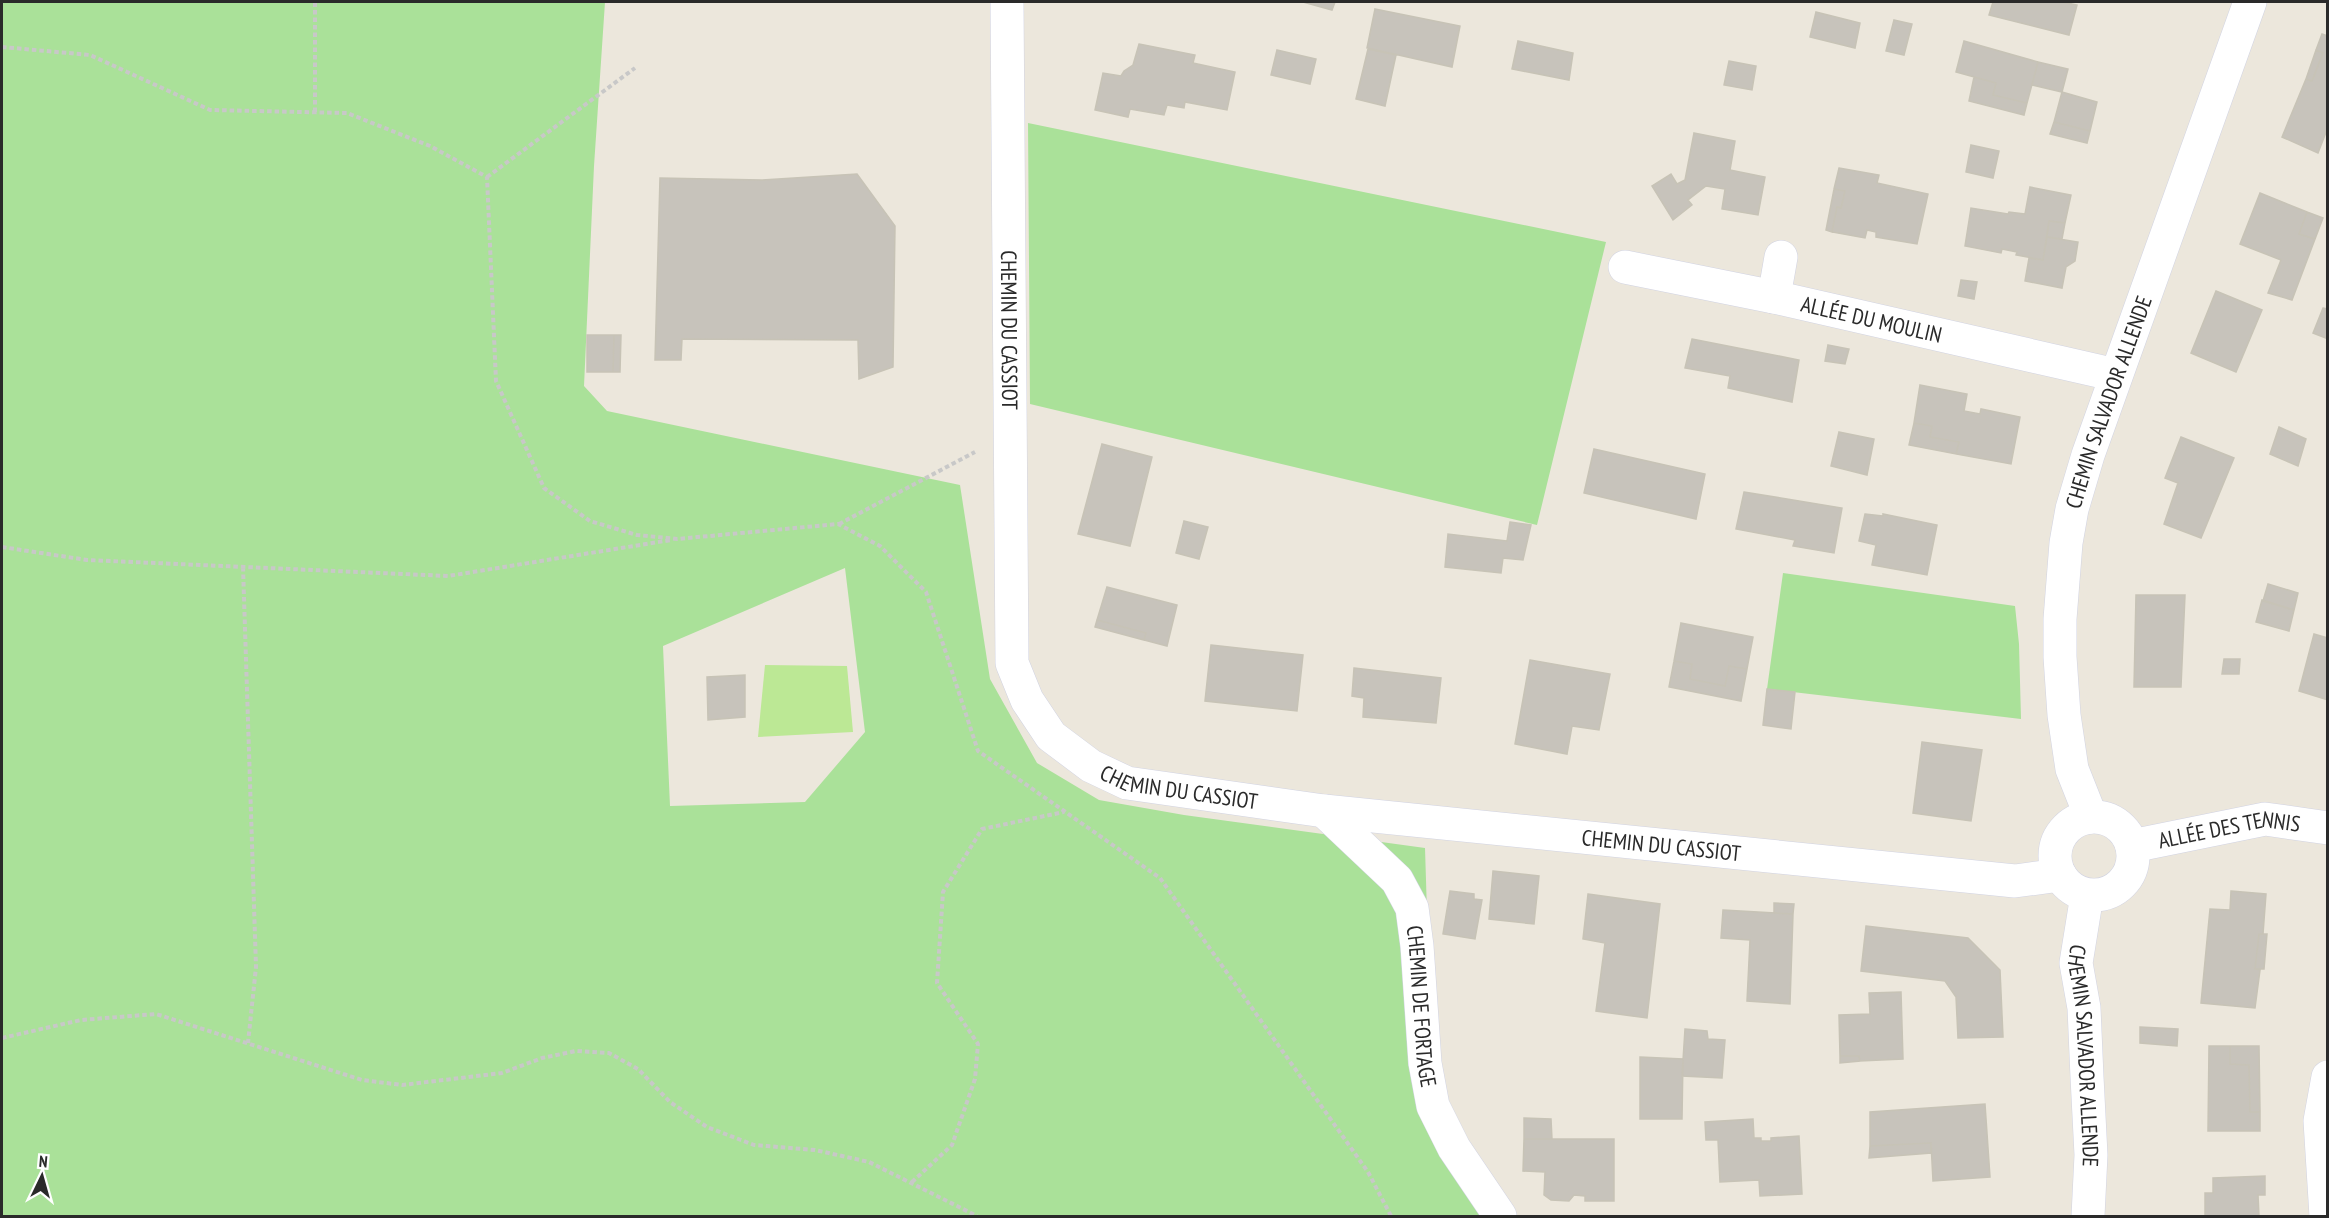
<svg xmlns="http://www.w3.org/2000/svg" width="2329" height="1218" font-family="'PT Sans Narrow',sans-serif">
  <rect width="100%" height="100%" fill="#ece7dc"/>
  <path fill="#aae199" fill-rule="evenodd" d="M 2,2 L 605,2 L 594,166 L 584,386 L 607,411 L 960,485 L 990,679 L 1037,763 L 1099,800 L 1184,815 L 1425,848 L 1433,1106 L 1503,1216 L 2,1216 ZM 845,568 L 865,732 L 805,802 L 670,806 L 663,646 Z
    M 1028,123 L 1606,242 L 1537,525 L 1030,404 Z
    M 1783,573 L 2015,606 L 2019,644 L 2021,719 L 1767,689 Z"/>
  <path fill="#bce895" d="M 765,665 L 847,666 L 853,732 L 758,737 Z"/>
  <path fill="#c7c3bb" stroke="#c7c3b6" stroke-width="1.5" d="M 1303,2 L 1335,2 L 1332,10 Z
    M 1993,2 L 2063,2 L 2077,5 L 2069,35 L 1989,15 Z
    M 1375,9 L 1460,26 L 1452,67 L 1367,48 Z
    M 1816,12 L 1860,23 L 1855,48 L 1810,37 Z
    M 1894,20 L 1912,24 L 1904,55 L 1886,51 Z
    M 2322,34 L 2328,36 L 2328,127 L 2318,153 L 2282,137 L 2306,79 L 2312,81 L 2323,53 L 2316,50 Z
    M 1518,41 L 1573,53 L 1569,80 L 1512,69 Z
    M 1964,41 L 2038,62 L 2027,103 L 1993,95 L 1996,83 L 1956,72 Z
    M 1139,44 L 1195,55 L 1193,63 L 1235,72 L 1227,110 L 1185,102 L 1184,108 L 1167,105 L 1164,115 L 1130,109 L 1128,117 L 1095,110 L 1103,73 L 1121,76 L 1124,71 L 1133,65 Z
    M 1368,49 L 1396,55 L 1385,106 L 1356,99 Z
    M 1277,50 L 1316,59 L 1310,84 L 1271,75 Z
    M 2316,50 L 2323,53 L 2312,81 L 2306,79 Z
    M 1729,61 L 1756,66 L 1752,90 L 1724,85 Z
    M 2038,62 L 2068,69 L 2062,92 L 2032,85 Z
    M 1974,77 L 1996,83 L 1993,95 L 2027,103 L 2024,115 L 1969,101 Z
    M 2062,92 L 2097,102 L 2090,131 L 2054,122 Z
    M 2054,122 L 2090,131 L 2087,143 L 2050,134 Z
    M 1694,133 L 1735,141 L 1730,170 L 1765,177 L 1758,215 L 1722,209 L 1725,189 L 1706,186 L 1688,200 L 1692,205 L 1673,220 L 1652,186 L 1671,174 L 1677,184 L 1685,180 Z
    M 1971,145 L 1999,151 L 1993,178 L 1966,172 Z
    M 1839,168 L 1879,175 L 1877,183 L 1928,194 L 1917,244 L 1876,237 L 1876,232 L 1867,230 L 1865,238 L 1832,232 L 1837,207 L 1841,208 L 1845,191 L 1834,189 Z
    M 857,174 L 895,226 L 893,367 L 859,379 L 858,340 L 682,339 L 681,360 L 655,360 L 660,178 L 762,180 Z
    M 2030,187 L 2071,195 L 2065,223 L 2049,221 L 2043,260 L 2016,255 L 2017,252 L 2002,249 L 2001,253 L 1965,246 L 1971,208 L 2008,214 L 2009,212 L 2025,214 Z
    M 1834,189 L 1845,191 L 1841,208 L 1837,207 L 1832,232 L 1826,230 Z
    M 2260,193 L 2307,212 L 2299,234 L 2315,239 L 2292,300 L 2268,293 L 2281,260 L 2240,244 Z
    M 2307,212 L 2323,218 L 2315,239 L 2299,234 Z
    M 2049,221 L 2065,223 L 2062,239 L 2047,237 Z
    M 2047,237 L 2078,242 L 2075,261 L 2066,267 L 2062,288 L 2025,281 L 2029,258 L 2043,260 Z
    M 1961,280 L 1977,282 L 1974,299 L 1958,296 Z
    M 2216,291 L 2262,310 L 2236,372 L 2191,353 Z
    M 2323,308 L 2328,309 L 2328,339 L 2313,333 Z
    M 587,335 L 614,335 L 613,372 L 587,372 Z
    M 614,335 L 621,335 L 620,372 L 613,372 Z
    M 1692,339 L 1799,360 L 1792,402 L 1728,388 L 1730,376 L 1685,368 Z
    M 1828,345 L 1849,349 L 1845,364 L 1825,361 Z
    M 1920,385 L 1967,394 L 1964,411 L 1980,414 L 1981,409 L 2020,417 L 2011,464 L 1956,454 L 1959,442 L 1930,437 L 1932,426 L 1914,423 Z
    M 1914,423 L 1932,426 L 1930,437 L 1959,442 L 1956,454 L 1909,445 Z
    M 2279,427 L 2306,439 L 2298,466 L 2270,454 Z
    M 1839,432 L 1874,439 L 1867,475 L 1831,466 Z
    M 2181,437 L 2234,458 L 2201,538 L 2164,524 L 2178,483 L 2165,478 Z
    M 1102,444 L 1152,457 L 1130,546 L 1078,534 Z
    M 1594,449 L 1705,474 L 1696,519 L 1584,493 Z
    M 1744,492 L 1842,508 L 1834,553 L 1793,546 L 1795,540 L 1736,529 Z
    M 1865,514 L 1883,516 L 1883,514 L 1937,525 L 1927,575 L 1872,565 L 1876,545 L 1859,541 Z
    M 1184,521 L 1208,527 L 1199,559 L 1176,553 Z
    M 1510,522 L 1531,525 L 1523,560 L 1503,558 L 1501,573 L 1445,567 L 1448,534 L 1507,541 Z
    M 2268,584 L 2298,593 L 2294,610 L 2263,601 Z
    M 1107,587 L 1177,605 L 1167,646 L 1144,640 L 1146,633 L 1097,620 Z
    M 2136,595 L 2185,595 L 2181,687 L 2134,687 Z
    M 2262,600 L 2294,610 L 2289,631 L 2256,622 Z
    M 1097,620 L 1146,633 L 1144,640 L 1095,627 Z
    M 1681,623 L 1753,637 L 1747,669 L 1729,666 L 1725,686 L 1690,679 L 1692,664 L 1674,661 Z
    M 2314,634 L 2328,638 L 2328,700 L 2299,691 Z
    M 1211,645 L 1303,655 L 1297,711 L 1205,701 Z
    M 2224,659 L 2240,659 L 2239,674 L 2222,674 Z
    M 1530,660 L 1610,674 L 1599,730 L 1572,726 L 1567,754 L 1515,744 Z
    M 1674,661 L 1692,664 L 1690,679 L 1725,686 L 1729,666 L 1747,669 L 1741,701 L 1669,687 Z
    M 1354,668 L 1441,678 L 1436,723 L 1363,717 L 1364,698 L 1352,696 Z
    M 745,675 L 745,717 L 708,720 L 707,677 Z
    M 1767,689 L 1795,692 L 1791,729 L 1763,725 Z
    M 1922,742 L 1982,750 L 1971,821 L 1913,813 Z
    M 1493,871 L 1539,876 L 1534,924 L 1489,919 Z
    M 1450,891 L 1474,894 L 1474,899 L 1482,900 L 1475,939 L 1443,934 Z
    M 2231,891 L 2266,894 L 2263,934 L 2259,934 L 2255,969 L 2260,970 L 2255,1008 L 2201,1003 L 2210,909 L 2230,910 Z
    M 1588,894 L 1660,904 L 1647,1018 L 1596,1011 L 1605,943 L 1583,939 Z
    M 1774,903 L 1794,904 L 1793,914 L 1774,913 Z
    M 1723,910 L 1793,914 L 1790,1004 L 1747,1001 L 1750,940 L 1721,938 Z
    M 1866,926 L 1968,938 L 2000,970 L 2003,1037 L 1958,1038 L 1956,997 L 1945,981 L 1861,971 Z
    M 2259,934 L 2267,934 L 2264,969 L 2255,969 Z
    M 1901,992 L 1903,1059 L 1860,1061 L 1859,1056 L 1840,1056 L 1839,1015 L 1870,1014 L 1869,993 Z
    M 2140,1027 L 2178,1029 L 2177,1046 L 2140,1043 Z
    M 1685,1029 L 1707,1031 L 1708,1039 L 1725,1040 L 1722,1078 L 1682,1076 Z
    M 2209,1046 L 2230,1046 L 2230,1064 L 2249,1065 L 2250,1112 L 2260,1112 L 2260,1131 L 2208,1131 Z
    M 2230,1046 L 2259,1046 L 2260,1112 L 2250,1112 L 2249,1065 L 2230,1064 Z
    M 1840,1056 L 1859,1056 L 1860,1061 L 1840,1063 Z
    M 1640,1057 L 1683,1059 L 1682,1119 L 1640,1119 Z
    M 1985,1104 L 1990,1177 L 1933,1181 L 1931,1143 L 1870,1146 L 1870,1112 Z
    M 1524,1118 L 1551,1119 L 1552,1139 L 1524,1139 Z
    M 1753,1119 L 1754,1138 L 1761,1138 L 1761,1141 L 1771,1141 L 1771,1138 L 1799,1136 L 1802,1194 L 1760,1196 L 1759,1180 L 1720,1182 L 1718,1140 L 1706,1140 L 1705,1122 Z
    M 1524,1139 L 1614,1139 L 1614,1201 L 1585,1201 L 1585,1196 L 1574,1195 L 1569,1201 L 1551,1200 L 1544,1195 L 1545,1172 L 1523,1171 Z
    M 1931,1143 L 1931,1153 L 1869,1158 L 1870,1146 Z
    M 2265,1176 L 2265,1195 L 2258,1195 L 2259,1216 L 2205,1216 L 2205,1193 L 2213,1193 L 2213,1178 Z"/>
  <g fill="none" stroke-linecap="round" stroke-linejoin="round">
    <g stroke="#d1d3e2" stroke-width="34">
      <g id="street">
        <path id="s1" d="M 1007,2 L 1012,663 L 1027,700 L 1051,736 L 1091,766 L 1127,783 L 1324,811 L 2015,881 L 2060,875"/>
        <path id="s2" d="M 1625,267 L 1774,297 L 2116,375"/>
        <path d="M 1774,297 L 1781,257"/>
        <path id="s3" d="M 1324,811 L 1397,880 L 1412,908 L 1417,946 L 1425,1063 L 1433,1106 L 1454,1148 L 1500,1216"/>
        <path id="s4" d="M 2132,846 L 2265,819 L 2328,828"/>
        <path d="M 2326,1216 L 2320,1121 L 2328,1077"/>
      </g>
    </g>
    <g stroke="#d1d3e2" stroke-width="34">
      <g id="secondary">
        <path id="s5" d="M 2091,817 L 2072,769 L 2064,715 L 2060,657 L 2060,619 L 2066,543 L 2072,509 L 2088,455 L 2250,2"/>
        <circle cx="2094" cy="856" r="39"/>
        <path id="s6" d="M 2087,895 L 2076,963 L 2084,1008 L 2087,1077 L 2091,1155 L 2088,1216"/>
      </g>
    </g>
    <path stroke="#c8c8c8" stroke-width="4" stroke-dasharray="4.5 3" stroke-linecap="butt" d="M 2,47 L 90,55 L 210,110 L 347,113 L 430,146 L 487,177 L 496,381 L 544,488 L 590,521 L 637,535 L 677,539 L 838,524 L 880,546 L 926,592 L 978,751 L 1160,878 L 1368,1172 L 1391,1216
      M 315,112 L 315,2
      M 487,177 L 635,68
      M 839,524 L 975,452
      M 2,547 L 87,560 L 448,576 L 671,540
      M 243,567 L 256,967 L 248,1043
      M 2,1038 L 81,1020 L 156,1014 L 362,1080 L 402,1085 L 502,1073 L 542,1058 L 576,1051 L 609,1053 L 638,1069 L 670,1102 L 707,1127 L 754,1145 L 815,1150 L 869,1162 L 977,1216
      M 912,1182 L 952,1145 L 975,1079 L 978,1044 L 937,983 L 943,892 L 982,829 L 1064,812"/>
    <use href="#street" stroke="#fff" stroke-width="33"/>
    <use href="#secondary" stroke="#fff" stroke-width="33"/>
  </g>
  <g text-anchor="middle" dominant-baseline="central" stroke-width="4.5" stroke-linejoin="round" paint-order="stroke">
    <g font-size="22" fill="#2a2a2a" stroke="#fff">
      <text stroke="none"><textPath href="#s2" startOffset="252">ALLÉE DU MOULIN</textPath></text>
      <text stroke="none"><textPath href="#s1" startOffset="328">CHEMIN DU CASSIOT</textPath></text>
      <text stroke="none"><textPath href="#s5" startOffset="426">CHEMIN SALVADOR ALLENDE</textPath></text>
      <text stroke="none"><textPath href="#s1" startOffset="886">CHEMIN DU CASSIOT</textPath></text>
      <text stroke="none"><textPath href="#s4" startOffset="99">ALLÉE DES TENNIS</textPath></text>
      <text stroke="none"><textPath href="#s1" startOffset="1372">CHEMIN DU CASSIOT</textPath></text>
      <text stroke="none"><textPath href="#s3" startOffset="231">CHEMIN DE FORTAGE</textPath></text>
      <text stroke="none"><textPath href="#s6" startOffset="162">CHEMIN SALVADOR ALLENDE</textPath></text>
    </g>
  </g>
  <rect width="2329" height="1218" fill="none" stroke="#2a2a2a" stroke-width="6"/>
  <g transform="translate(42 1176) rotate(5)" stroke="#ffffff" stroke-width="4.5" paint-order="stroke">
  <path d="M0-4.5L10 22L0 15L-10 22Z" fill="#2a2a2a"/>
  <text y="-9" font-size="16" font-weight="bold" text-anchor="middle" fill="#2a2a2a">N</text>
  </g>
</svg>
